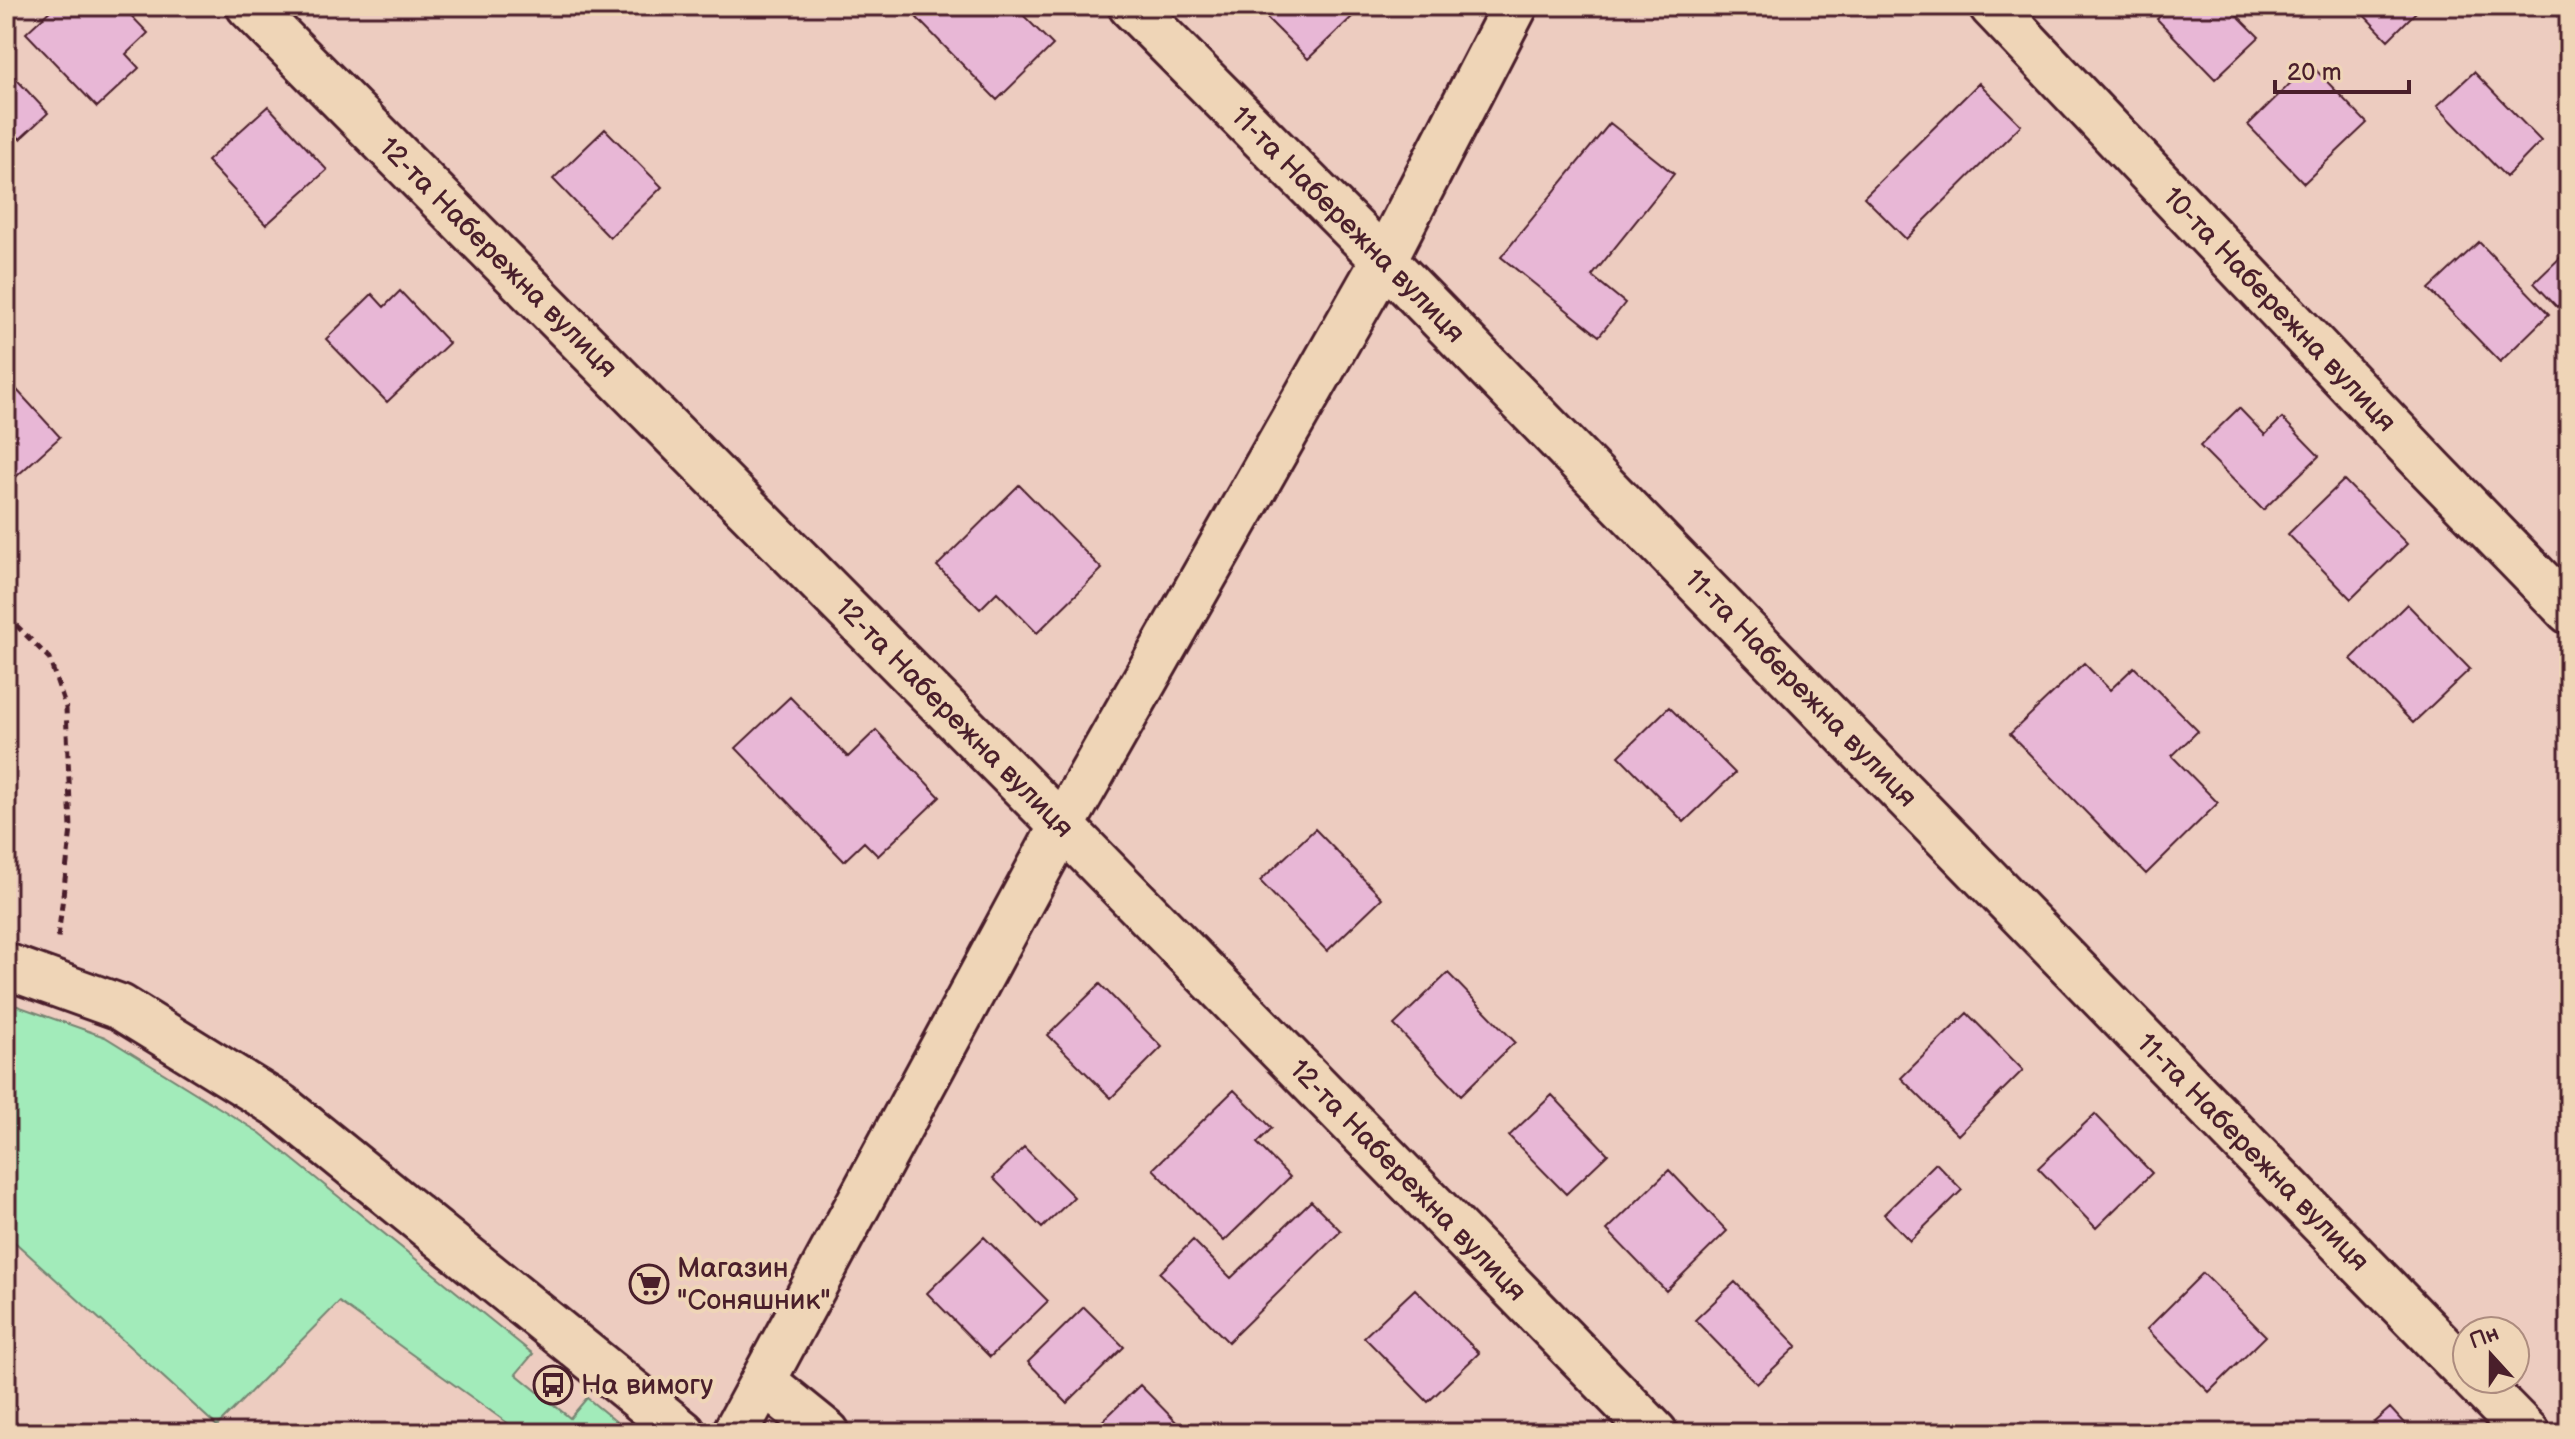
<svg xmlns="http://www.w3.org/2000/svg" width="2575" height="1439" font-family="'Balsamiq Sans',sans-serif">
  <rect width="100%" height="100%" fill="#edccc0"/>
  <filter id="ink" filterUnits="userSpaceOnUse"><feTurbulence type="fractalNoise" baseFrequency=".0125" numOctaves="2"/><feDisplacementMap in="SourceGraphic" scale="16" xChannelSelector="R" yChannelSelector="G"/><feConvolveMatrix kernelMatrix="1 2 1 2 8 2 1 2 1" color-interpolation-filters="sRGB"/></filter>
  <g filter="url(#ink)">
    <path fill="#a2ebba" stroke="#768572" stroke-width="2" d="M 6,1002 L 105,1037 L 260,1133 L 533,1354 L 516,1374 L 570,1418 L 587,1398 L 630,1433 L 509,1433 L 513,1427 L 339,1302 L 217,1426 L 6,1234 Z"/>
    <path fill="#e8b7d6" stroke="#4a1f2b" stroke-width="2" d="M 55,6 L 122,6 L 148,33 L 126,54 L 139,68 L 97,107 L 26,33 Z
      M 930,6 L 1014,6 L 1053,45 L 997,100 L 917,18 Z
      M 1255,6 L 1345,6 L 1354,15 L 1308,59 Z
      M 2171,6 L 2228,6 L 2259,37 L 2215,79 L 2157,19 Z
      M 2355,6 L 2410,6 L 2416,12 L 2388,40 Z
      M 2310,64 L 2367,123 L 2304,183 L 2248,125 Z
      M 6,68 L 48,113 L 20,139 L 6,124 Z
      M 2474,72 L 2541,141 L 2506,177 L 2437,106 Z
      M 1979,83 L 2021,125 L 1906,239 L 1864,197 Z
      M 268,106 L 327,170 L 266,225 L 207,161 Z
      M 1610,123 L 1674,174 L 1592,276 L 1625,303 L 1599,336 L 1501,257 Z
      M 605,129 L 662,187 L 610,238 L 553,179 Z
      M 2479,242 L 2549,314 L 2500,362 L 2429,289 Z
      M 2569,249 L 2569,295 L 2557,307 L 2534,283 Z
      M 400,291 L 449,343 L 387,402 L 326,339 L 372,294 L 384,307 Z
      M 6,378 L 60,437 L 8,484 L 6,482 Z
      M 2239,408 L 2265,435 L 2282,418 L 2319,456 L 2263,510 L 2200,446 Z
      M 2344,480 L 2407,544 L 2351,599 L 2288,534 Z
      M 1019,485 L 1102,569 L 1037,633 L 997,592 L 980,609 L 937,566 Z
      M 2407,604 L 2470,669 L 2413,723 L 2351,659 Z
      M 2084,663 L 2110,690 L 2134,667 L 2198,731 L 2172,756 L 2218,803 L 2146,874 L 2010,734 Z
      M 790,697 L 848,757 L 876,730 L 940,797 L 878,856 L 864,842 L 844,861 L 736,748 Z
      M 1669,707 L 1735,773 L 1684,822 L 1619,756 Z
      M 1315,829 L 1382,898 L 1327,951 L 1260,881 Z
      M 1448,973 L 1515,1042 L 1461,1095 L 1394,1025 Z
      M 1100,984 L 1162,1047 L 1111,1098 L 1048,1035 Z
      M 1967,1013 L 2023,1070 L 1958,1135 L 1901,1078 Z
      M 1234,1090 L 1272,1128 L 1257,1143 L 1290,1177 L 1224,1241 L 1153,1169 Z
      M 1552,1095 L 1608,1154 L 1566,1194 L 1509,1136 Z
      M 2095,1114 L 2152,1173 L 2096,1228 L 2038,1168 Z
      M 1024,1147 L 1074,1197 L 1042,1228 L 993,1178 Z
      M 1936,1163 L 1962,1190 L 1910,1241 L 1884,1214 Z
      M 1669,1170 L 1727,1231 L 1666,1291 L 1607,1230 Z
      M 1311,1201 L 1341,1231 L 1228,1342 L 1160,1273 L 1193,1240 L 1231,1278 Z
      M 984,1237 L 1048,1301 L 990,1357 L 927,1293 Z
      M 2203,1273 L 2266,1336 L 2209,1392 L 2147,1329 Z
      M 1735,1282 L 1797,1346 L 1757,1384 L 1695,1320 Z
      M 1415,1289 L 1479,1353 L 1428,1402 L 1364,1337 Z
      M 1084,1307 L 1124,1347 L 1067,1403 L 1028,1362 Z
      M 1140,1385 L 1187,1433 L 1090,1433 Z
      M 2390,1408 L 2413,1433 L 2362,1433 Z"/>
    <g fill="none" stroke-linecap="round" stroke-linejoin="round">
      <g stroke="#4a1f2b" stroke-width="50">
        <g id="minor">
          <path id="s1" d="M 249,6 L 1062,826 L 1655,1433"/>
          <path id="s2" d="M 1131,6 L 1384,260 L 2467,1372"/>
          <path id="s3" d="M 1992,6 L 2431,469 L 2569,611"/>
          <path d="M 6,966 L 120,1007 L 280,1106 L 683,1433"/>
          <path d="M 2474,1379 L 2527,1433"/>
          <path d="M 763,1381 L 827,1433"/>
          <path d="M 735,1433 L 1062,826 L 1384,260 L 1515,6"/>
        </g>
      </g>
      <path stroke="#4a1f2b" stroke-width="5" stroke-dasharray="8 6" stroke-linecap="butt" d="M 6,615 L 49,658 L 66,708 L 71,829 L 58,938"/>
      <use href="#minor" stroke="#efd5b7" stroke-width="44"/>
    </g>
  </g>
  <defs>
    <g id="supermarket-ring" transform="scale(2)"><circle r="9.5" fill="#efd5b7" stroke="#4a1f2b" stroke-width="1.5"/><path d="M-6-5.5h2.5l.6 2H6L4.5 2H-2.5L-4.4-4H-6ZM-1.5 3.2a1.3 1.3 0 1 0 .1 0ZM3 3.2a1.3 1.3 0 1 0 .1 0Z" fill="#4a1f2b"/></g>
    <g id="bus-ring" transform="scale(2)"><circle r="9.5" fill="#efd5b7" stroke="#4a1f2b" stroke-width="1.5"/><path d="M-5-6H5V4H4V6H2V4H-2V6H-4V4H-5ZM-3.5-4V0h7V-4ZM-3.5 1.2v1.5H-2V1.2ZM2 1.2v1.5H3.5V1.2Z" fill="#4a1f2b"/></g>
  </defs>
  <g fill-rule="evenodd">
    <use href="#supermarket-ring" x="649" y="1284"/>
    <use href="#bus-ring" x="553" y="1385"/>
  </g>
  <g text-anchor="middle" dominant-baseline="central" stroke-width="8" stroke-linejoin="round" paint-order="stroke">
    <g font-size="28" fill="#4a1f2b" stroke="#efd5b7">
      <text stroke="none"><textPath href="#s2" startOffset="308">11-та Набережна вулиця</textPath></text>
      <text stroke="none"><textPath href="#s1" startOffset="354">12-та Набережна вулиця</textPath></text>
      <text stroke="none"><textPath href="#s3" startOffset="418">10-та Набережна вулиця</textPath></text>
      <text stroke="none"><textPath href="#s2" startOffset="956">11-та Набережна вулиця</textPath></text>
      <text stroke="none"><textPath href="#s1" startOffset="1002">12-та Набережна вулиця</textPath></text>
      <text stroke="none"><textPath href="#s2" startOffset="1604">11-та Набережна вулиця</textPath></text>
      <text stroke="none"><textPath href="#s1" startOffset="1650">12-та Набережна вулиця</textPath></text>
    </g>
    <g font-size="28" fill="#4a1f2b" stroke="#efd5b7" text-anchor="start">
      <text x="677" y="1268">Магазин<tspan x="677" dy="32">"Соняшник"</tspan></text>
      <text x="581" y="1385">На вимогу</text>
    </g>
  </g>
  <rect width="2575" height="1439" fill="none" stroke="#efd5b7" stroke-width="32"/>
  <rect x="16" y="16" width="2543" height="1407" fill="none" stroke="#4a1f2b" stroke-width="3" filter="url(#ink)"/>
  <g transform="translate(2491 1355) rotate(339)"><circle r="38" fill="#efd5b7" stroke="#ad8c7f" stroke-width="2"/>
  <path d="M0-6L14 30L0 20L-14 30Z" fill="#4a1f2b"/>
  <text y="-12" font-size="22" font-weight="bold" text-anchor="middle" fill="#4a1f2b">Пн</text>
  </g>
  <path d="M2275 80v12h134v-12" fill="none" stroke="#4a1f2b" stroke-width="4"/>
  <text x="2287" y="80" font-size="24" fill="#4a1f2b" stroke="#efd5b7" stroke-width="6" paint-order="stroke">20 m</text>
</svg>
